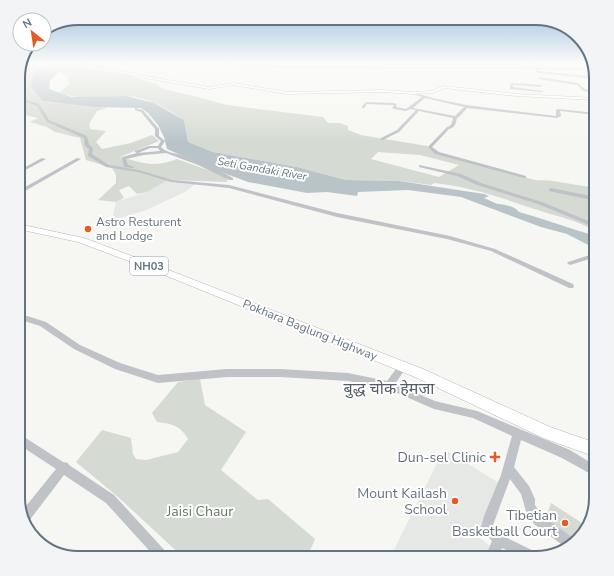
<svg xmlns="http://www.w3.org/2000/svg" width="614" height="576" font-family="'Nunito Sans','Noto Sans Devanagari',sans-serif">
  <rect width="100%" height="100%" fill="#f6f6f2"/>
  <path fill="#e6e8e6" d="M 168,180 L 198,182 L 185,192 L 144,211 L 112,220 L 116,202 L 147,192 Z
    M 444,449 L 499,483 L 478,536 L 491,547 L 488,558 L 390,558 Z"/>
  <path fill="#d5dbd2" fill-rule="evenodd" d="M 23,63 L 61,63 L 122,74 L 126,73 L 137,75 L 133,77 L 156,84 L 163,89 L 194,96 L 227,105 L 323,117 L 328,123 L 340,123 L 348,126 L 348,130 L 361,135 L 427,146 L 436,154 L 535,180 C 555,180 575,185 596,188 L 596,232 C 580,221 562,218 544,212 C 507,200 473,187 434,183 L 431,185 L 399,181 L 346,180 L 297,167 L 213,152 L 188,142 L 184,120 C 168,109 147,97 127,96 C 104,95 82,101 59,93 L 69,84 L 68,76 L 59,71 L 22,65 ZM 378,152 L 420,155 L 459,165 L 439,177 L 371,159 Z
    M 22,66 L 33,67 L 35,71 L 31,88 L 48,102 L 75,103 L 107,108 L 97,111 L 89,124 L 90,129 L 106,131 L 96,142 L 102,149 L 131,143 L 152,135 L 159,141 L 120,157 C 143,163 154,168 177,159 L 227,177 L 227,182 L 168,180 L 147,192 L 137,194 L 129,186 L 119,190 L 124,198 L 116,202 L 98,200 L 116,183 L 116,175 L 112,168 L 86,160 L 80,138 L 55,132 L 47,127 L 30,122 L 38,118 L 18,113 L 18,73 Z
    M 200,379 L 205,405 L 246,432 L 221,470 L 258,500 L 268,499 L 315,539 L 307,558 L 184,558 L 118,497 L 76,462 L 102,430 L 131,438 L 133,454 L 136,459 L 146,460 L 178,452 L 188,439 C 180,425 172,424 157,422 L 152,413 L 178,382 Z
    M 551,503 L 585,525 L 578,541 L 545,520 Z"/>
  <path fill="#b9c4c9" d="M 22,65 L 59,71 L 50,81 L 49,89 L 71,97 L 127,96 L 154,103 L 184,120 L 188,142 L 213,152 L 297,167 L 346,180 L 399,181 L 484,194 L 489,196 L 484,198 L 487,202 C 498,205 511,203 519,212 C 545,219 570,229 596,236 L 596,249 L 567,234 L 541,227 L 461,197 L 408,190 L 358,192 L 357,196 L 327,192 L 307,193 L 248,182 L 208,167 L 167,149 L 164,137 L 158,125 L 148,113 L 141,108 L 96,107 L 43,101 L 30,86 L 35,71 L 33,67 Z"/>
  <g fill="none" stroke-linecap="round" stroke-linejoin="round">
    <path fill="#b9c4c9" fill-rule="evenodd" d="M 467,193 L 473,193 L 506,208 L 505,210 L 499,210 L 467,197 Z"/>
    <g stroke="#b2b6ba" stroke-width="1">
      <path id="major" d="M 83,63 L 134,74 L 209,87 L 233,83 L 287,92 L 383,90 L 414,92 L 432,91 L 443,86 L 516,94 L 596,98 L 596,100 L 516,96 L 444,88 L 433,93 L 414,94 L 383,92 L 287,94 L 233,85 L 209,89 L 134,76 Z"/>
    </g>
    <g stroke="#b4b7ba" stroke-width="1">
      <path id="highway" d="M 18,224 L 84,238 L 153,264 L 423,369 L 550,427 L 596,443 L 596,457 L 543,438 L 415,377 L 147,268 L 78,242 L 18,229 Z"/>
    </g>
    <path fill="#bfc2c6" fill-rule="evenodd" d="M 123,63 L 126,63 L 111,69 L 109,68 Z
      M 224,63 L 287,66 L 532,68 L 528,63 L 530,63 L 535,68 L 593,68 L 594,70 L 537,69 L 539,71 L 596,77 L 596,79 L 538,73 L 534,69 L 287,68 L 225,64 Z
      M 539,77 L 578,83 L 585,89 L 596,91 L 596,93 L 583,91 L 577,85 L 538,79 Z
      M 512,83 L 542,85 L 541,87 L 513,85 L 513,87 L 544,91 L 542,92 L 510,89 L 510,84 Z
      M 414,92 L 432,98 L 466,105 L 556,116 L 556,110 L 558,109 L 596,113 L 596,115 L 560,111 L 561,116 L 557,118 L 467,108 L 459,117 L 457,118 C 456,123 455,128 449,129 L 432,147 L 439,152 L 526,176 L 526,178 L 524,178 L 435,154 L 428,147 L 447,127 C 452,126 452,122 453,118 L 419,111 L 399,132 L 383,140 L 381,140 L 381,138 L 397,130 L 416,110 L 410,109 L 406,111 L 394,109 L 392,108 L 394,105 L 393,105 L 367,104 L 364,108 L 362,108 L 362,106 L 366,102 L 393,103 L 397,104 L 396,107 L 406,109 L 422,97 L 413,94 ZM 425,98 L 464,107 L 455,116 L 413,108 Z
      M 18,97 L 39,104 L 49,120 L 87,136 L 89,145 L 93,148 L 92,154 L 109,165 L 139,170 L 172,180 L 229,185 L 337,213 L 450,236 L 495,249 L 573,284 L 574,286 L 573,288 L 569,288 L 491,251 L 447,239 L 337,217 L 229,188 L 171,182 L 138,172 L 106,167 L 88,156 L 89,149 L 85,146 L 84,138 L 47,122 L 37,106 L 18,99 Z
      M 135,108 L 143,110 L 159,129 L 159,136 L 165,141 L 161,147 C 165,152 174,153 181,155 C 198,162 217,168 233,178 L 233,180 L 229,180 L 198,165 L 166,153 L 144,155 L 126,159 L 128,165 L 135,167 L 133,168 L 124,167 L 122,157 L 137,153 L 135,152 L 135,151 L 149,146 L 158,146 L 161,141 L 155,136 L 155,129 L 141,112 L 135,110 ZM 150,148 L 158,148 L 160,151 L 138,153 Z
      M 24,121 L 25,121 L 25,123 L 18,125 L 18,123 Z
      M 42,158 L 46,159 L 18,174 L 18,171 Z
      M 77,158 L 81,159 L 18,195 L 18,191 Z
      M 419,165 L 461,174 L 481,183 L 542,202 L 596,224 L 596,228 L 538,204 L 477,185 L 457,176 L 419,167 Z
      M 551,188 L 596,197 L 596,201 L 549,191 L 549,189 Z
      M 596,253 L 596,257 L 570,265 L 567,263 L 568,262 Z
      M 18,313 L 46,322 L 80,345 L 120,363 L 158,375 L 227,369 L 280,369 L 348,373 L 387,381 L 399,365 L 402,364 L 405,365 L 406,368 L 395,384 L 435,401 L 477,411 L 570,450 L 596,466 L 596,477 L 562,458 L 521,440 L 514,467 L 529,486 L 535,499 L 535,505 L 542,516 L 576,540 L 577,541 L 565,547 L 534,524 L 526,511 L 521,494 L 510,479 L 493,525 L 503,536 L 540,554 L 542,557 L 523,558 L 502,548 L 497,558 L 485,558 L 492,541 L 483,531 L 481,527 L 484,516 L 501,475 L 512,436 L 473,418 L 434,409 L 388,389 L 348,381 L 280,377 L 227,377 L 158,383 L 115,369 L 74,349 L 40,326 L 18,319 Z
      M 18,433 L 63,462 L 68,463 L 69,465 L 114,495 L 168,554 L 170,558 L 156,558 L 106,503 L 64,475 L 29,521 L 27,522 L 22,511 L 56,469 L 18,444 Z"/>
    <use href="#major" fill="#fff" fill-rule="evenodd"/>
    <use href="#highway" fill="#fff" fill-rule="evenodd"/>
  </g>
  <linearGradient id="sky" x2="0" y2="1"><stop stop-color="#95badc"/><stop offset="0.44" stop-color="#fbfbf9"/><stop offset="1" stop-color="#fbfbf9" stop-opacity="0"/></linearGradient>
  <rect width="614" height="143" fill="url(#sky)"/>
  <g fill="#e35b26" stroke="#fff" stroke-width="1.5">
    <circle cx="88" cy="229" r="4"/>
    <path d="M493 451h4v4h4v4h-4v4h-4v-4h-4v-4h4z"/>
    <circle cx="455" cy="501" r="4"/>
    <circle cx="565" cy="523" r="4"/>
  </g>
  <g text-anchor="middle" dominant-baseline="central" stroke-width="4" stroke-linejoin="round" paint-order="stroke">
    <g font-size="11" font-style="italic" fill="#607680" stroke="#fff">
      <text transform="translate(262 169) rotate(10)">Seti Gandaki River</text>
    </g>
    <rect fill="#fff" stroke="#939ea8" stroke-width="1" x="130" y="257" width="38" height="18" rx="3"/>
    <g font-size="11" font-weight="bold" fill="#657483">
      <text x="149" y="266">NH03</text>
    </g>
    <g font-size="12" fill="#657483" stroke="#fff" text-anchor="start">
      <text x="96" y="222">Astro Resturent<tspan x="96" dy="14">and Lodge</tspan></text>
    </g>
    <g font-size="12" fill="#657483" stroke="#fff">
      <text transform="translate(310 330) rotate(22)">Pokhara Baglung Highway</text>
    </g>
    <g font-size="14" fill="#657483" stroke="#fff" text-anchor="end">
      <text x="486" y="457">Dun-sel Clinic</text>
      <text x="447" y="493">Mount Kailash<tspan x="447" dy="16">School</tspan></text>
      <text x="557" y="515">Tibetian<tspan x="557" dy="16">Basketball Court</tspan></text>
    </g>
    <g font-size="14" fill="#677b64" stroke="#fff">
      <text x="200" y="511">Jaisi Chaur</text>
    </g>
    <g font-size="16" fill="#535e69" stroke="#fff">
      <text x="389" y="389">बुद्ध चोक हेमजा</text>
    </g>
  </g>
  <path d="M0 0H614V576H0ZM78 25H536A53 53 0 0 1 589 78V498A53 53 0 0 1 536 551H78A53 53 0 0 1 25 498V78A53 53 0 0 1 78 25Z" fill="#f3f4f5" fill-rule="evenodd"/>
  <path fill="none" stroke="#657483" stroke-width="2" d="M78 25H536A53 53 0 0 1 589 78V498A53 53 0 0 1 536 551H78A53 53 0 0 1 25 498V78A53 53 0 0 1 78 25Z"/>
  <g transform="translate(32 32) rotate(330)"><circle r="19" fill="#ffffff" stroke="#c1c7cd"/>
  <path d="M0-3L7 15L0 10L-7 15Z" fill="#e35b26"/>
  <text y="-6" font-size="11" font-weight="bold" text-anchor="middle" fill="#657483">N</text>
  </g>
</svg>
